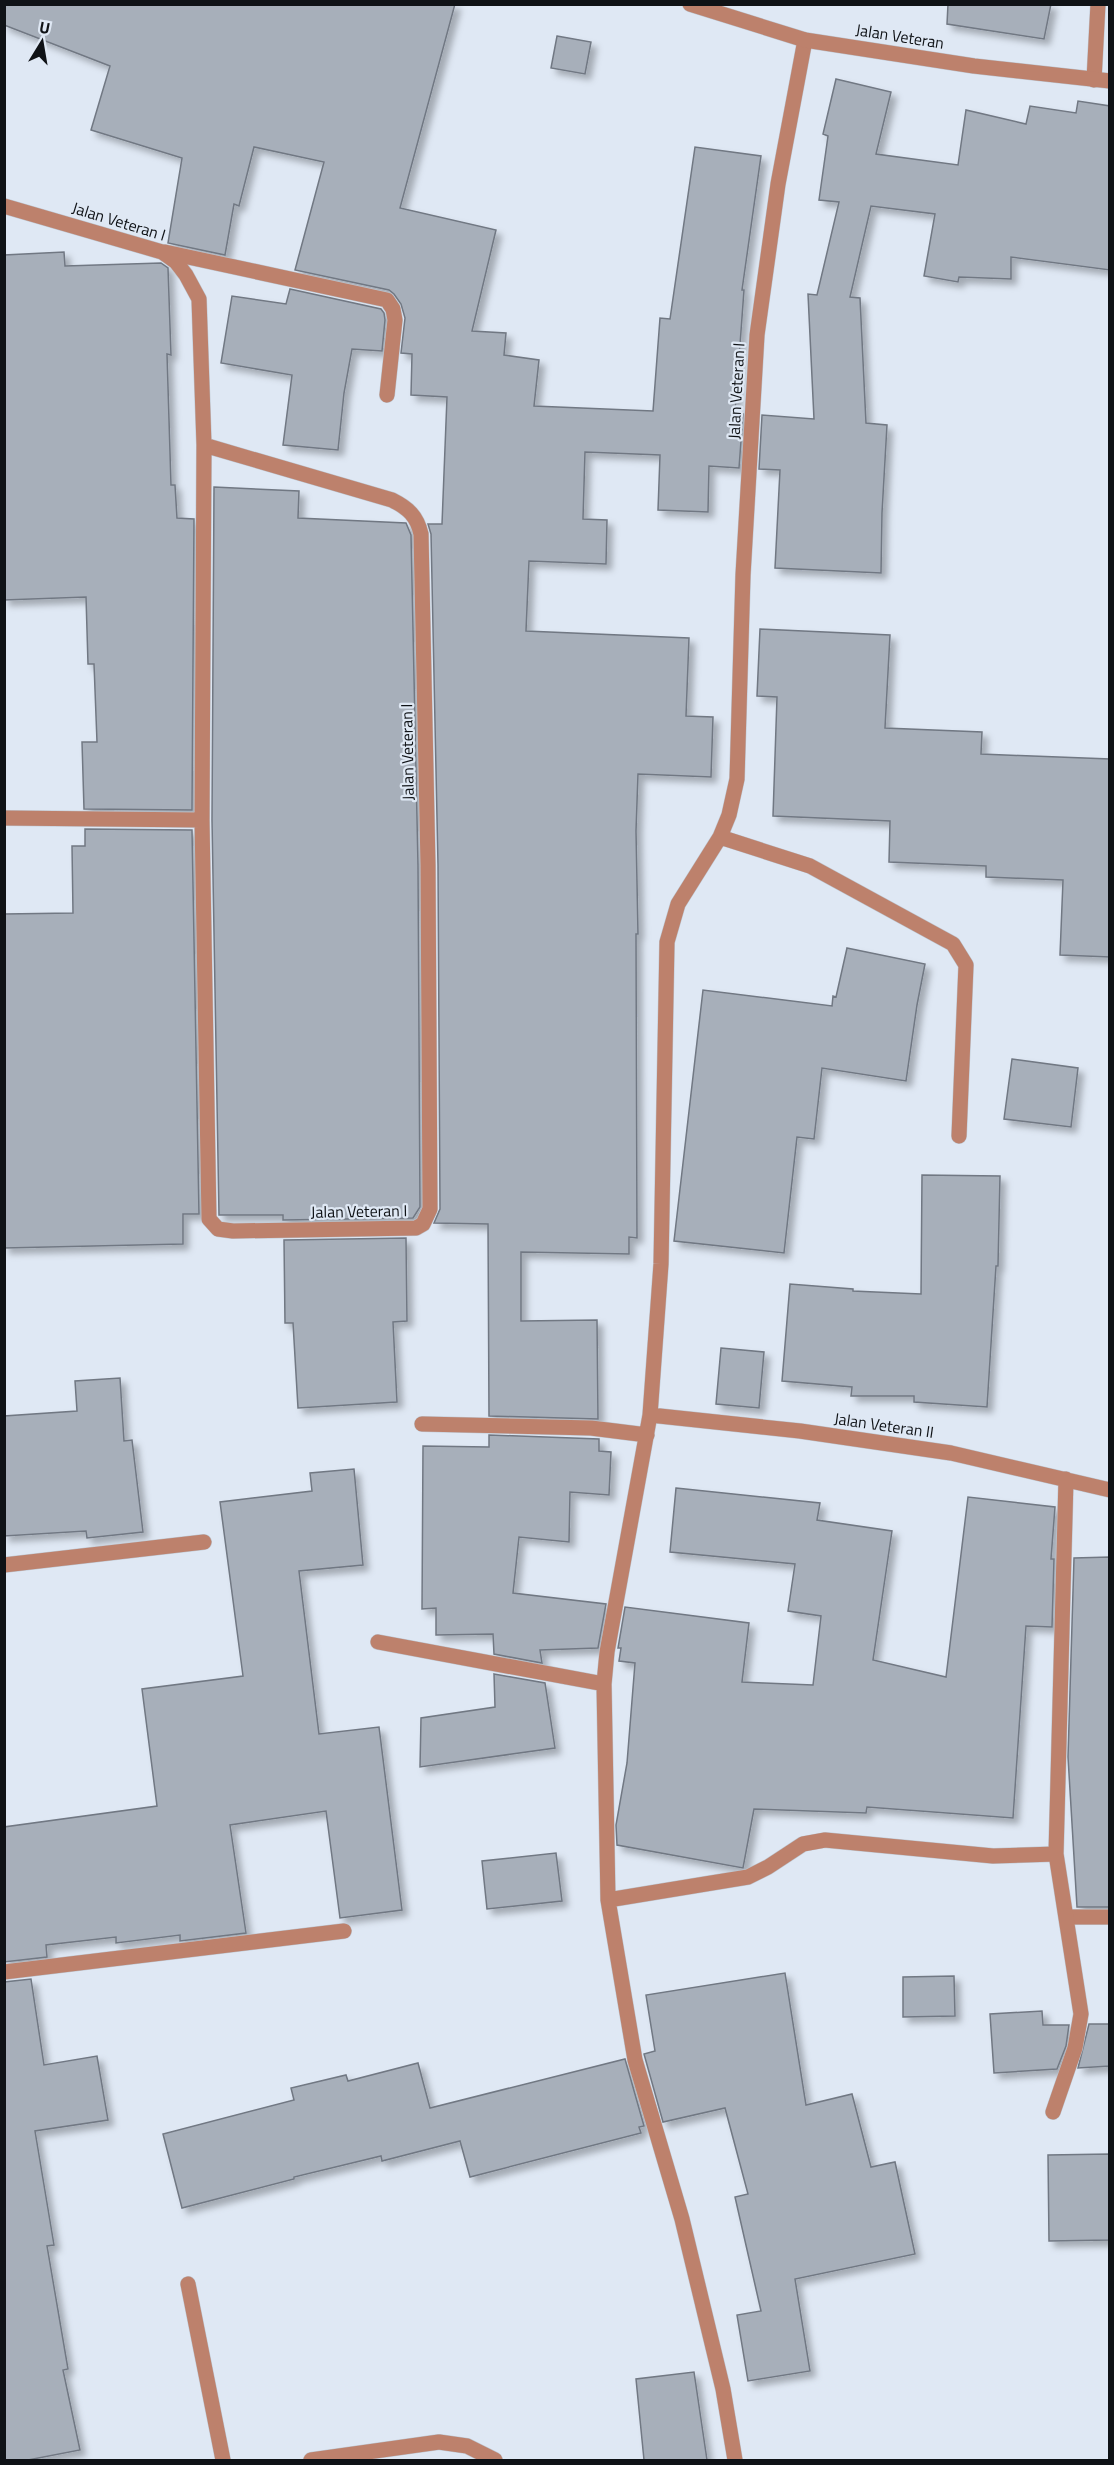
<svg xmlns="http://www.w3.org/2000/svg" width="1114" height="2465" font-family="'Titillium Web',sans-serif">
  <defs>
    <filter id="shadow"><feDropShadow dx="5.5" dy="5.5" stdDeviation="3" flood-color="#0004"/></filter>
  </defs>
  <rect width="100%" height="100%" fill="#dfe8f4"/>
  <path fill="#a7afba" stroke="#717883" stroke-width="1.5" filter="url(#shadow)" d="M 4,4 L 455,4 L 400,208 L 496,230 L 472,331 L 506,333 L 504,355 L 539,360 L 534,406 L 653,411 L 660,318 L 670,319 L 695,147 L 761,156 L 742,290 L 744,290 L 735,413 L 743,414 L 739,468 L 709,466 L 708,512 L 658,510 L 660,455 L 585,452 L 583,519 L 607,520 L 606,564 L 529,561 L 526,631 L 689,638 L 686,716 L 713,717 L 711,777 L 638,774 L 636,831 L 638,934 L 636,934 L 637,1238 L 629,1237 L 629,1254 L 521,1252 L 521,1321 L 597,1320 L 598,1419 L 489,1416 L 488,1224 L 434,1223 L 440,1209 L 438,865 L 431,534 L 428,524 L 442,524 L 447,397 L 411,395 L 412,354 L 401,353 L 405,318 L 401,304 L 394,294 L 389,290 L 295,270 L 324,162 L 254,147 L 239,206 L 234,204 L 225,255 L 168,243 L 182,158 L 91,130 L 110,66 L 4,25 Z
    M 948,4 L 1051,4 L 1044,39 L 947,24 Z
    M 557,36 L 591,42 L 585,74 L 551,68 Z
    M 836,79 L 891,92 L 876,154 L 958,165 L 966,110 L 1026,124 L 1030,106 L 1076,113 L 1078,101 L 1110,106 L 1110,270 L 1011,257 L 1011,279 L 959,277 L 958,282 L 924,276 L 935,214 L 871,206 L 850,297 L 860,298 L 866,423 L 887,425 L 882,513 L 881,573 L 775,568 L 780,470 L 759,469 L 762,415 L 814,419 L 808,294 L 817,295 L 839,202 L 819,200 L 828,136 L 823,134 Z
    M 64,252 L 65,266 L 161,263 L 168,268 L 171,355 L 167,354 L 171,485 L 175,485 L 177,518 L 194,519 L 192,810 L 84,809 L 82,742 L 97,742 L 94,664 L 88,664 L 86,597 L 4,600 L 4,255 Z
    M 290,289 L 381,309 L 384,313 L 385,320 L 382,351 L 352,349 L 344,393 L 338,450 L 283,445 L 292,375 L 221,363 L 232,296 L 286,304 Z
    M 214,487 L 299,491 L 298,518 L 406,523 L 411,535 L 418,865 L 420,1207 L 413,1218 L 283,1220 L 283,1215 L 219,1215 L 212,820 Z
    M 760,629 L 890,635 L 885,728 L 982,732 L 981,754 L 1110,759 L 1110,957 L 1060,955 L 1063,880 L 986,877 L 986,866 L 889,862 L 890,821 L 773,816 L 777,697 L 757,696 Z
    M 85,829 L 192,830 L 199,1214 L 183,1214 L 183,1244 L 4,1248 L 4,914 L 73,913 L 72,846 L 85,846 Z
    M 847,948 L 925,964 L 917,1005 L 906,1081 L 822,1068 L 814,1139 L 797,1137 L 784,1253 L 674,1241 L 703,990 L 832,1006 L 833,996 L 836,997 Z
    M 1012,1059 L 1078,1068 L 1071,1127 L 1004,1119 Z
    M 922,1175 L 1000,1176 L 998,1266 L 996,1266 L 987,1407 L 914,1402 L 914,1396 L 851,1396 L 852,1387 L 782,1381 L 790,1284 L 853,1289 L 853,1291 L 921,1294 Z
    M 406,1238 L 407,1321 L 393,1322 L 397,1402 L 298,1408 L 293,1323 L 285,1323 L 284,1240 Z
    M 721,1348 L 764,1352 L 759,1408 L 716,1404 Z
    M 120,1378 L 124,1441 L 132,1440 L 143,1532 L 87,1538 L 86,1531 L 4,1536 L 4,1416 L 77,1411 L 75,1381 Z
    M 489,1435 L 599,1439 L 599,1451 L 611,1452 L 609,1495 L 570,1492 L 569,1542 L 519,1537 L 513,1593 L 606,1604 L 598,1648 L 540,1650 L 542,1663 L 494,1654 L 493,1634 L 436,1635 L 436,1608 L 422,1609 L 423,1446 L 489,1447 Z
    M 354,1469 L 363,1565 L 299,1571 L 319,1734 L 379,1727 L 402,1910 L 340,1918 L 326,1811 L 230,1825 L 246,1933 L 180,1941 L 180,1935 L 116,1943 L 116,1937 L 46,1945 L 47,1957 L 4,1962 L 4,1827 L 157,1806 L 142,1689 L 243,1676 L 220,1502 L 312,1491 L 310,1473 Z
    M 676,1488 L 820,1503 L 817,1520 L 892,1531 L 873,1660 L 946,1677 L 968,1497 L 1055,1507 L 1051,1559 L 1054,1559 L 1052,1627 L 1026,1626 L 1013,1818 L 867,1807 L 866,1813 L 754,1809 L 743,1868 L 617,1845 L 616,1825 L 627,1763 L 635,1663 L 619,1661 L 621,1648 L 618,1648 L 625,1607 L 749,1623 L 742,1682 L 813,1685 L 821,1616 L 788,1611 L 795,1564 L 670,1552 Z
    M 1110,1557 L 1110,1907 L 1077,1907 L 1068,1757 L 1074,1558 Z
    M 494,1674 L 545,1683 L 555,1748 L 420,1767 L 421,1718 L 495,1707 Z
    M 556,1853 L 562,1901 L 487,1909 L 482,1861 Z
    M 785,1973 L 806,2105 L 852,2094 L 871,2167 L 895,2162 L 915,2254 L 795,2279 L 810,2371 L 748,2381 L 737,2315 L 761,2311 L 735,2197 L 748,2194 L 725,2108 L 663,2122 L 644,2054 L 655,2051 L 646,1995 Z
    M 954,1976 L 955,2016 L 903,2017 L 903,1977 Z
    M 31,1979 L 44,2065 L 97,2056 L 108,2120 L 35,2131 L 54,2245 L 47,2246 L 68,2369 L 63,2370 L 80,2450 L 28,2460 L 4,2460 L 4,1982 Z
    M 1042,2011 L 1043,2025 L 1069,2025 L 1066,2046 L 1057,2069 L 994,2073 L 990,2014 Z
    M 1089,2024 L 1110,2024 L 1110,2066 L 1078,2068 Z
    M 625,2059 L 644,2126 L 639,2127 L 641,2133 L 470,2177 L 460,2141 L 382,2161 L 381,2156 L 294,2177 L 294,2179 L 182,2208 L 163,2134 L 294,2100 L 291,2088 L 346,2075 L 348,2081 L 418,2063 L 430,2108 Z
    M 1110,2154 L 1110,2240 L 1049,2241 L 1048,2155 Z
    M 694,2372 L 707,2460 L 644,2460 L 636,2379 Z"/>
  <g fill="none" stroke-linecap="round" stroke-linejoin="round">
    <g stroke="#bec6d0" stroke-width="16">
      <path id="service" d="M 1067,1917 L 1110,1917"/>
    </g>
    <g stroke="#bec6d0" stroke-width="16">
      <path id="minor" d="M 1094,80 L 1098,4
        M 4,206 L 162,252 L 176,262 L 186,275 L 199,299 L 204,445 L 202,820 L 209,1219 L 218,1229 L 233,1231 L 416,1228 L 423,1224 L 430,1209 L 428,865 L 421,534 C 417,516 408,508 392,500 L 204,445
        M 165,252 L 387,300 L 393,309 L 395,320 L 387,395
        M 4,818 L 202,820
        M 720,837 L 810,866 L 953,944 L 966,965 L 959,1136
        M 650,1415 L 800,1431 L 951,1453 L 1110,1490
        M 422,1424 L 591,1428 L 647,1435
        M 4,1565 L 204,1542
        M 378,1642 L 604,1684
        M 608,1900 L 748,1877 L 768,1867 L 803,1844 L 825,1840 L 993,1856 L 1056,1854 L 1066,1479
        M 4,1972 L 344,1931
        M 1053,2112 L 1075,2048 L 1081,2014 L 1056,1854
        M 188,2284 L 223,2460
        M 311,2460 L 439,2442 L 467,2446 L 495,2460
        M 735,2460 L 723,2389 L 682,2219 L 635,2060 L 608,1900 L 604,1684 L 607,1652 L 650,1415 L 661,1264 L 667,942 L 678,904 L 720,837 L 729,815 L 737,779 L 743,575 L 757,335 L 778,184 L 805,40"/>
    </g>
    <g stroke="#bec6d0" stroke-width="16">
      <path id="tertiary" d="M 690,4 L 805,40 L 974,66 L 1110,81"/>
    </g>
    <use href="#service" stroke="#bd816c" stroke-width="15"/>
    <use href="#minor" stroke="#bd816c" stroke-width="15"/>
    <use href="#tertiary" stroke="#bd816c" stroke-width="15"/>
  </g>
  <g text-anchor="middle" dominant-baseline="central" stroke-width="4.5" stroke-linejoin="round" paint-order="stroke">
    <g font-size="16" fill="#0f1216" stroke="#dfe8f4">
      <text transform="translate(900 36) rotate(9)">Jalan Veteran</text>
      <text transform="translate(119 221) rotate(17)">Jalan Veteran I</text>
      <text transform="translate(736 391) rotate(-87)">Jalan Veteran I</text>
      <text transform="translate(407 752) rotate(-91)">Jalan Veteran I</text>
      <text transform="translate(359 1211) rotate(-1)">Jalan Veteran I</text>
      <text transform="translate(884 1425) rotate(8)">Jalan Veteran II</text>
    </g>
  </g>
  <rect width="1114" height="2465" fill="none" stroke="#0f1216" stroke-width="12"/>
  <g transform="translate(42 42) rotate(11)" stroke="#dfe8f4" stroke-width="4.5" paint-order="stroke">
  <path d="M0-4.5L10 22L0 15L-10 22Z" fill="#0f1216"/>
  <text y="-9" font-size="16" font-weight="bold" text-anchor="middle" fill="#0f1216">U</text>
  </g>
</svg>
